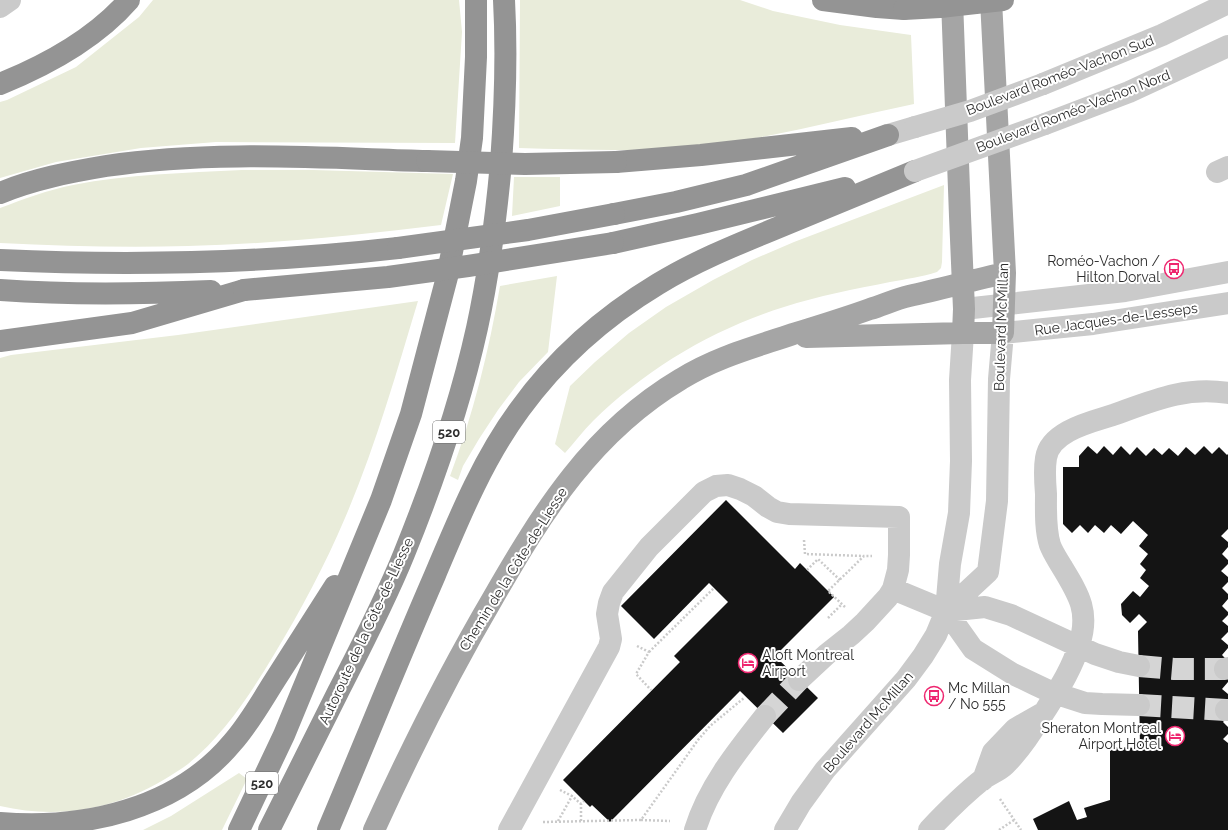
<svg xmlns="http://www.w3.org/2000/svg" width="1228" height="830" font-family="Raleway,sans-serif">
  <rect width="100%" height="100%" fill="#fff"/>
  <path fill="#e9ecda" d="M 153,0 L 459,0 L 462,32 L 455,143 L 216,142 L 141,148 L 56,162 L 0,178 L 0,102 L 7,100 L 76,67 L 139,17 Z
    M 520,0 L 740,0 L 773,11 L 840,25 L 911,35 L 914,104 C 852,117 790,133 728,143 C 659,153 589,150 519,148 Z
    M 242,170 L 313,170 L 453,174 L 441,225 C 357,235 273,244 188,246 C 125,248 63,246 0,243 L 0,208 C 24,199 48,190 73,185 C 128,174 185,173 242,170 Z
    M 514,177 L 560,177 L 560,206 L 512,216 Z
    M 944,185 L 942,262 L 941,268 L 937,272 C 922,277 906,279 890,282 C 855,289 818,296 784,307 C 713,329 646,369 593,421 C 583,431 574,443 565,453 L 555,444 L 570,386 L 595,362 L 629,333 L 666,307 L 713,280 L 752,260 L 794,242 Z
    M 557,276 L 548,352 L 519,382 L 498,410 L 479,439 L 463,466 L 458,480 L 450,476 C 473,415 489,351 500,286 Z
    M 418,301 C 396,374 375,448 345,518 C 325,565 301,610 275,653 C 251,693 225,734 188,764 C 183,768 176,772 170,776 C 118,809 60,820 0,806 L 0,358 L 11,355 L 178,335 Z
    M 239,773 L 247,779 L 222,830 L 143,830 L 171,816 Z"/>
  <path fill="#141414" d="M 1088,446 L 1097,454 L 1104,446 L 1113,455 L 1121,446 L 1130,455 L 1137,447 L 1146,456 L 1154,448 L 1162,455 L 1169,448 L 1178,456 L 1186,447 L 1195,455 L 1204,446 L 1212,454 L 1219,447 L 1227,455 L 1228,454 L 1228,529 L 1221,536 L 1228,542 L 1228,547 L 1222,554 L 1228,560 L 1228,564 L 1221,571 L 1228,577 L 1228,582 L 1222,588 L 1228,594 L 1228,599 L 1222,606 L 1228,612 L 1228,615 L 1222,621 L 1228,626 L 1228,632 L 1221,639 L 1228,645 L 1228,648 L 1222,655 L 1228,661 L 1228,682 L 1222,689 L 1228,694 L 1228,716 L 1223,722 L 1228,727 L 1228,734 L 1223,739 L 1228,743 L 1228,830 L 1038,830 L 1033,819 L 1069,801 L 1077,820 L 1087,817 L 1084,808 L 1110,800 L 1110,747 L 1140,748 L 1138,631 L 1147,622 L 1139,614 L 1130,623 L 1122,615 L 1121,604 L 1133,591 L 1140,597 L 1149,586 L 1140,578 L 1146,570 L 1140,564 L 1148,554 L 1139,546 L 1148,535 L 1133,521 L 1121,534 L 1111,525 L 1104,533 L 1095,525 L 1088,533 L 1080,525 L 1072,533 L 1063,524 L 1063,467 L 1079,467 L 1079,456 Z
    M 726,500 L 795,569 L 800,563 L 834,597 L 775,656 L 818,698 L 783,733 L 740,691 L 610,822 L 592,805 L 590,807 L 563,780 L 680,662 L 674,656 L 728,602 L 709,583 L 654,639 L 621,606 Z"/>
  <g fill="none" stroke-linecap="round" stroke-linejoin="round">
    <path stroke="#d5d5d5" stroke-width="22" stroke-dasharray="22 11" stroke-linecap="butt" d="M 1139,666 L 1174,669 L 1225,669
      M 1139,705 L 1226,710
      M 765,716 L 799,680"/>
    <path stroke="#cacaca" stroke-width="2.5" stroke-dasharray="2 2" stroke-linecap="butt" d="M 804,540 L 805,554 L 864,556
      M 807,570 L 818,559 L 840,580
      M 845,607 L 828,591 L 864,556 L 872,556
      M 828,618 L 842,604
      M 637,646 L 649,652 L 636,674 L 651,690
      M 649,652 L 714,588
      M 560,790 L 572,796 L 581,804
      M 1000,799 L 1021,830
      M 641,820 L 670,821
      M 558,821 L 572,796
      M 581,821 L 581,804 L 584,801
      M 543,822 L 641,820 L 698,740 L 710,726 L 744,698
      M 999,830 L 1014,820"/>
    <path stroke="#cacaca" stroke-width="22" d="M 0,7 L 10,0
      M 1043,84 L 1162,35 L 1228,3
      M 1045,124 L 1129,92 L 1228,46
      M 888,135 L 915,127
      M 1217,172 L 1228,167
      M 964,309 L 1125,291 L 1228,272
      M 893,589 L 946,611 L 985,607 L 1011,615 L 1095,654 L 1119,662 L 1139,666
      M 946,611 L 988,572 L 997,501 L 999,379 L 1003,333 L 1093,324 L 1228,303
      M 946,611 L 973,649 L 1013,674 L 1034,684 L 1051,692 L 1085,703 L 1102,704 L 1139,705
      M 1225,669 L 1228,668
      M 1226,710 L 1228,710
      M 983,780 L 993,752 L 1015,729 L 1043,713
      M 509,830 L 609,647 L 611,639 L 607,614 L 609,603 L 613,592 L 649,547 L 704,492 L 716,486 L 728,485 L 740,489 L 754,496 L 768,507 L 777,512 L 789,514 L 899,517 L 899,555 L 898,570 L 893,589 L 888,597 L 865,622 L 851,635 L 827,654 L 799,680
      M 695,830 C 708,787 738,750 765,716
      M 785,830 L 801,803 L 825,770 L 906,679 L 923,656 L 936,635 L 946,611 L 950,564 L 959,513 L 961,461 L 960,380 L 963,333
      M 929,830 C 946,812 964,794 983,779 C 990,774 999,771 1005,765 C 1021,749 1033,730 1045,711 C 1058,690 1072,669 1079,645 C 1090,612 1079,595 1062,567 C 1058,560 1053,553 1050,545 C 1045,529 1046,510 1046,494 C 1045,482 1044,470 1046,458 C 1050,431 1091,422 1113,415 C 1152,401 1185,386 1228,393"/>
    <path stroke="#a5a5a5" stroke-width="22" d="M 952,0 L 960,216 L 964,309 L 963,333
      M 806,337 L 963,333 L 1003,333 L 1005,273 L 991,0
      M 374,830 C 410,751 449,673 493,598 C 543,511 592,432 681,379 C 716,357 755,347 793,334 C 819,326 845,318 870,309 C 883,305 896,299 909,296 C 941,289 973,280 1005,273"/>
    <path stroke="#949494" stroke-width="22" d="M 823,0 L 877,7 L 904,9
      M 0,84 C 47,65 95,39 129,0
      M 616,162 L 701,155 L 852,138
      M 0,193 C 34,179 70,172 106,166 C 212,150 320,158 427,161
      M 614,214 L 676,202 L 746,185 L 888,135
      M 613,243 L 698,224 L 845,188
      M 0,260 C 133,266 266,263 398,248
      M 0,290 C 69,295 141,294 211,291
      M 0,341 L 132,323 L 244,290
      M 0,823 C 84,830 177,809 232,743 C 249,724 261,702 275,680 C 295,649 315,617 335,586
      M 239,830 L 284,735 L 381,500 L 411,414 L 447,277 L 466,181 L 472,138 L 476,57 L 476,0
      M 269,830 C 292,784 315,738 338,692 C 361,647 385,601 404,554 C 434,480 460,405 477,328 C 489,273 496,218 501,163 C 505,109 507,54 504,0
      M 328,830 C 364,745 398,660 435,575 C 459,518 483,459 520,409 C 557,358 605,316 658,284 C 694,262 733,246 772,230 C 820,210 868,190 915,171"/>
    <path stroke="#cacaca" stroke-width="22" d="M 915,127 L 970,111 L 1043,84
      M 915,171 L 1045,124"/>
    <path stroke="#949494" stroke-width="22" d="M 904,9 L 940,7 L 1003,0
      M 427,161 L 525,164 L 616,162
      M 398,248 L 528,230 L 614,214
      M 244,290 L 388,277 L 468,266 L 613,243"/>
  </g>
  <defs>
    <g id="bus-ring" transform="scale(1)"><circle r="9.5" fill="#fff" stroke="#ee266f" stroke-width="1.5"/><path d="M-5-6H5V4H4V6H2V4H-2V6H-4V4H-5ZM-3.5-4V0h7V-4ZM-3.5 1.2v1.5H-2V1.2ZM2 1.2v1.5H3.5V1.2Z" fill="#ee266f"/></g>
    <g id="hotel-ring" transform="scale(1)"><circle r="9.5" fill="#fff" stroke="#ee266f" stroke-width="1.5"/><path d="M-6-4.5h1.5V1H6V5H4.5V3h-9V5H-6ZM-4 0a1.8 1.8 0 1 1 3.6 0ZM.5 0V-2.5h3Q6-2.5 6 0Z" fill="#ee266f"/></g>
  </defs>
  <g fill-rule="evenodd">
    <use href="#bus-ring" x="1174" y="269"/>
    <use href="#hotel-ring" x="748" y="663"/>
    <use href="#bus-ring" x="934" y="696"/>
    <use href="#hotel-ring" x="1175" y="736"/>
  </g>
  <g text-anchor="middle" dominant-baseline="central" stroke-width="4" stroke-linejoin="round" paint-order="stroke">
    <g fill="#fff" stroke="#6c6c6c" stroke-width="1">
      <rect x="433" y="421" width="32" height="22" rx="3"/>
      <rect x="246" y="772" width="32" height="22" rx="3"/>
    </g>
    <g font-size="13" font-weight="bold" fill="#2d2d2d">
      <text x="449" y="432">520</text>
      <text x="262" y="783">520</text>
    </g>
    <g font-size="14" fill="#2d2d2d" stroke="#fff">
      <text transform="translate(1060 75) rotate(-21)">Boulevard Roméo-Vachon Sud</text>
      <text transform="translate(1073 111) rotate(-21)">Boulevard Roméo-Vachon Nord</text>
      <text transform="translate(1116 319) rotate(-8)">Rue Jacques-de-Lesseps</text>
      <text transform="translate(1001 327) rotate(-88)">Boulevard McMillan</text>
      <text transform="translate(513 569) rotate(-58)">Chemin de la Côte-de-Liesse</text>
      <text transform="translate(366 631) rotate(-65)">Autoroute de la Côte-de-Liesse</text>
      <text transform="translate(868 722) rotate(-49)">Boulevard McMillan</text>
    </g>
    <g font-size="14" fill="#2d2d2d" stroke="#fff" text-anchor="end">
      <text x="1160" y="261">Roméo-Vachon /<tspan x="1160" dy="16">Hilton Dorval</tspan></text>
      <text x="762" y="655" text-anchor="start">Aloft Montreal<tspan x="762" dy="16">Airport</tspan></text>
      <text x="948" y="688" text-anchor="start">Mc Millan<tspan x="948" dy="16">/ No 555</tspan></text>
      <text x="1161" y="728">Sheraton Montreal<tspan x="1161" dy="16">Airport Hotel</tspan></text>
    </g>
  </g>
</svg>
